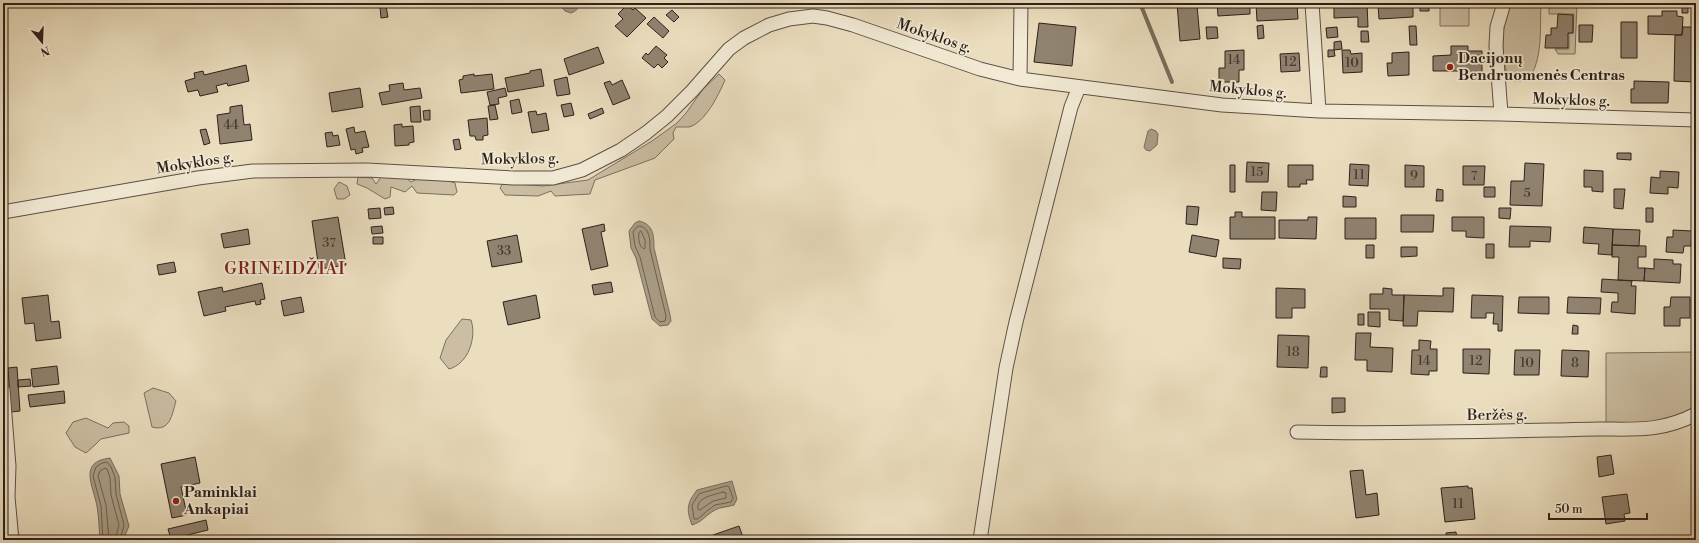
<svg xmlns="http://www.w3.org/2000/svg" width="1699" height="543" font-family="'Libre Bodoni',serif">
  <rect width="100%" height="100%" fill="#ebdebf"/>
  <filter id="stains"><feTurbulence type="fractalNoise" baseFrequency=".005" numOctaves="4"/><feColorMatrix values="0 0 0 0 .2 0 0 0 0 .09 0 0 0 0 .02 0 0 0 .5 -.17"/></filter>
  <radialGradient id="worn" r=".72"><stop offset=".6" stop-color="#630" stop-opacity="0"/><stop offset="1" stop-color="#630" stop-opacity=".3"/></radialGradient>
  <path fill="#cbbea3" stroke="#7c705f" d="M 1440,3 L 1469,3 L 1469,26 L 1440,26 Z
    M 1511,3 L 1541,3 C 1540,22 1542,49 1535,67 C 1533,73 1527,80 1520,81 C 1500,85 1502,39 1504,27 C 1506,19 1509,11 1511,3 Z
    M 1549,3 L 1577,3 L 1575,54 L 1558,54 L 1555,49 L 1569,49 L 1569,33 L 1573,33 L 1574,14 L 1549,14 Z
    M 719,74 L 725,80 C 719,94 705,123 689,127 C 685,127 680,127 676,127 L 673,133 L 674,139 L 655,158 L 595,180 L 590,194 L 555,196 L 551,191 L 538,196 L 505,195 L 500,188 L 503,183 L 543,186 L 588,180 L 652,141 L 677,123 L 686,113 L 703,89 Z
    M 390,176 L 405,177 L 411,182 C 420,175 445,179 455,183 L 457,192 L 454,195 L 417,193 L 412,186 L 405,192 L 391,187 L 390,197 L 385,199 L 367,188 L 357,184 L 358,177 L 372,178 L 376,184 L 381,177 Z
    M 339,182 L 347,186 L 350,195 L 344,199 L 337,199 L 334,189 Z
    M 462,319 L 471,320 C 477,338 468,364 449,369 L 440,358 L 446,340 Z
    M 1696,352 L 1696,406 C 1668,424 1638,424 1606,423 L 1606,353 Z
    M 153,388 L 169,393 L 176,401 C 172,415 170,432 152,427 L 144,393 Z
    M 86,418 L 108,428 L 113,423 L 124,422 L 129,426 L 129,433 L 101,439 L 96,444 L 86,453 L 75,447 L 66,433 L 73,422 Z"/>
  <path fill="#aa9e87" stroke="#786c5c" d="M 558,3 L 579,3 C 579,9 576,11 571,13 L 565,11 Z
    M 1151,129 L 1156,131 L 1158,134 L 1157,145 L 1150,151 L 1146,150 L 1144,147 L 1148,131 Z
    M 639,221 C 653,224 654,235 654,248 L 670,315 L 671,321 L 668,325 L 660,326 L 652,319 L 636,258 L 631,248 L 629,231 L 635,223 Z
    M 110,458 L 119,476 L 120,494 L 129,526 L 123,540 L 100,540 C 99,529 99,517 97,506 C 93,485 78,462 110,458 Z
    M 732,481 L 737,499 L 734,505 C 728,507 720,507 715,510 C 706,515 702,522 692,525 C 686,509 687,503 697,490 Z"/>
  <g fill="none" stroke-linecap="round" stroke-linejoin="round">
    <path stroke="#6c6051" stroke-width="1" d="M 640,226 C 650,228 650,240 650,249 L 666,316 L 665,321 L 660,322 L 655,317 L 640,257 L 635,246 L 633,232 L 637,227 Z
      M 641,231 L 645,240 L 645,248 L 644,249 C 639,247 638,238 639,233 Z
      M 727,486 L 729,487 L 733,498 L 731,502 L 715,505 L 708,510 L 698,519 L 694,519 L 692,505 L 699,494 Z
      M 723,492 L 726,493 L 726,498 L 713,501 L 700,510 L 698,509 C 696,497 714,495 723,492 Z
      M 103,540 L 101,506 L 93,476 L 96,467 L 102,463 L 107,462 L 111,467 L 115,477 L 116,494 L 124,525 L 120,540
      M 109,540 L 106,505 L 98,476 L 100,471 L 105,468 L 107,469 L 110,478 L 111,495 L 119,525 L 115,540"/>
    <path stroke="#786c5c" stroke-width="4" d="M 1140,3 L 1172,82"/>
  </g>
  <path fill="#908370" stroke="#2d211b" d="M 1177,3 L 1191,3 L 1192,5 L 1197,5 L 1200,39 L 1180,41 Z
    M 1217,3 L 1250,3 L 1250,14 L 1218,16 Z
    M 1297,3 L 1298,19 L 1257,21 L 1256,4 Z
    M 1334,3 L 1367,3 L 1368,27 L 1358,27 L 1358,17 L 1334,18 Z
    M 1420,3 L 1429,3 L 1429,11 L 1420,11 Z
    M 1413,4 L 1413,17 L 1379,19 L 1378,5 Z
    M 627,5 L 633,10 L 635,8 L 646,18 L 627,37 L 615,26 L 623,19 L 618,14 Z
    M 1682,5 L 1688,5 L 1688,13 L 1682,13 Z
    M 386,6 L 388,17 L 381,18 L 380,7 Z
    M 672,10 L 679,17 L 674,22 L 666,15 Z
    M 1662,11 L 1677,11 L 1677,16 L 1683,17 L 1682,35 L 1648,34 L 1648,16 L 1662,16 Z
    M 1558,14 L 1573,15 L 1573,33 L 1568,33 L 1568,48 L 1545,48 L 1546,35 L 1551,35 L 1551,28 L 1557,28 Z
    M 654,17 L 669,31 L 663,38 L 647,24 Z
    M 1621,22 L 1637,22 L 1637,58 L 1621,58 Z
    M 1039,23 L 1076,27 L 1072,66 L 1034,62 Z
    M 1263,25 L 1264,38 L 1258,39 L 1257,26 Z
    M 1579,25 L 1593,25 L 1592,42 L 1579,42 Z
    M 1409,26 L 1416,26 L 1417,45 L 1410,45 Z
    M 1206,27 L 1217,27 L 1218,38 L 1207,39 Z
    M 1337,27 L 1338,37 L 1327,38 L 1326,28 Z
    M 1683,27 L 1692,27 L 1692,36 L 1695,36 L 1693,82 L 1674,81 L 1675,35 L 1682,35 Z
    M 1361,31 L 1368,31 L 1369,42 L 1361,42 Z
    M 1341,41 L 1342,49 L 1334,50 L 1334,42 Z
    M 656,46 L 667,55 L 664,58 L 668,62 L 662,68 L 658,64 L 654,68 L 642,58 L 646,53 L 648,55 Z
    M 1451,46 L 1468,46 L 1468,51 L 1482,51 L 1482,75 L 1465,75 L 1465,71 L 1433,71 L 1433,56 L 1451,55 Z
    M 598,47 L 604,63 L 569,75 L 564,59 Z
    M 1244,50 L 1244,70 L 1239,70 L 1239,82 L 1219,82 L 1219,68 L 1225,68 L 1225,51 Z
    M 1328,50 L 1334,50 L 1335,56 L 1328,57 Z
    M 1342,50 L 1350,50 L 1351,54 L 1362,53 L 1362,72 L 1343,73 Z
    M 1409,52 L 1409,75 L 1388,76 L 1387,63 L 1392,63 L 1392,53 Z
    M 1299,53 L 1300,71 L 1281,72 L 1280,54 Z
    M 246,65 L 249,81 L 228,86 L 227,83 L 216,86 L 218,92 L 200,96 L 198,90 L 188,92 L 185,81 L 195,78 L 194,73 L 203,71 L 204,75 Z
    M 541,69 L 544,86 L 508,92 L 505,78 L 530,73 L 530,71 Z
    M 474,74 L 474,76 L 492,74 L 494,89 L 461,93 L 459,80 L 463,79 L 463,76 Z
    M 567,77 L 570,94 L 557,96 L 554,80 Z
    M 622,80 L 630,98 L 613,105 L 604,83 L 610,81 L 612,85 Z
    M 1634,81 L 1669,82 L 1668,103 L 1631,103 L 1631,89 L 1634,89 Z
    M 403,83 L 404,90 L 420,88 L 422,98 L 382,105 L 379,93 L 390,91 L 389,85 Z
    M 360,88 L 363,107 L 332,112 L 329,93 Z
    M 505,88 L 507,96 L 498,98 L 499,104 L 490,105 L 487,92 Z
    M 519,99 L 522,112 L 512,114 L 510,101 Z
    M 571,103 L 574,115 L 564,117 L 561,105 Z
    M 242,105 L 244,125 L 250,124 L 252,140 L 220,144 L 217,115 L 230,113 L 230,107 Z
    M 495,105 L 498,119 L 490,120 L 488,106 Z
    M 420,106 L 421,122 L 411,122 L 410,107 Z
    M 602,108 L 604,113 L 590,119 L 588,114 Z
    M 430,110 L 430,120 L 424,120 L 423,111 Z
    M 536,111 L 537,115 L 546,113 L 549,130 L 532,133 L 528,112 Z
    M 487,118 L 488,135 L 483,136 L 483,140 L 476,140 L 475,136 L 470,136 L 468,120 Z
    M 402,124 L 402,127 L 413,126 L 414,142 L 409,143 L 409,145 L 395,146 L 394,125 Z
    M 354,127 L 355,133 L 365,131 L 369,147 L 362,148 L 363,152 L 356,154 L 355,149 L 351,150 L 346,129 Z
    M 206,129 L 210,143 L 204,145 L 200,130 Z
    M 332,132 L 333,136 L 338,135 L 340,145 L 327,147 L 325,133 Z
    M 459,139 L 461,149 L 455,150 L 453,140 Z
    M 1617,153 L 1631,153 L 1631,160 L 1617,159 Z
    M 1247,162 L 1269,163 L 1268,182 L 1246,182 Z
    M 1525,163 L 1544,164 L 1542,206 L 1510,205 L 1511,181 L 1524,181 Z
    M 1350,164 L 1369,165 L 1368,186 L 1349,185 Z
    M 1230,165 L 1235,165 L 1235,192 L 1230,192 Z
    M 1288,165 L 1313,165 L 1313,180 L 1306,180 L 1307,184 L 1300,184 L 1300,187 L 1288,187 Z
    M 1405,165 L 1424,166 L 1424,187 L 1405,187 Z
    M 1463,166 L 1485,166 L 1484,185 L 1463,185 Z
    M 1584,170 L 1603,171 L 1603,192 L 1592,191 L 1592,187 L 1584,187 Z
    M 1660,171 L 1679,172 L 1678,188 L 1668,187 L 1668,194 L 1650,193 L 1651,177 L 1660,178 Z
    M 1484,187 L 1495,187 L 1495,197 L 1484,197 Z
    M 1437,189 L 1443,190 L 1443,201 L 1436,201 Z
    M 1614,189 L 1625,189 L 1623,209 L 1614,208 Z
    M 1262,192 L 1277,192 L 1276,211 L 1261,210 Z
    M 1343,196 L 1356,197 L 1356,207 L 1343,207 Z
    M 1187,206 L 1199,207 L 1197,225 L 1186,224 Z
    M 393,207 L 394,214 L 385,215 L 384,208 Z
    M 380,208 L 381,218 L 369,219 L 368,209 Z
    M 1499,208 L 1511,208 L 1510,219 L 1499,218 Z
    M 1646,208 L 1653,208 L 1653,222 L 1646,222 Z
    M 1235,212 L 1242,212 L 1242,217 L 1275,217 L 1275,239 L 1230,239 L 1230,217 L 1235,217 Z
    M 1401,215 L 1434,215 L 1433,232 L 1401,232 Z
    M 338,217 L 346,265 L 319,269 L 312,221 Z
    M 1308,217 L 1317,217 L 1316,239 L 1279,238 L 1279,220 L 1308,220 Z
    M 1452,217 L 1484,217 L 1484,238 L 1466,237 L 1466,231 L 1452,231 Z
    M 1345,218 L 1376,218 L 1376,239 L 1345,239 Z
    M 604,224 L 605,231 L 601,232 L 608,266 L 591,270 L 582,229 Z
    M 382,226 L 383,233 L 372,234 L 371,227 Z
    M 1510,226 L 1551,227 L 1550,242 L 1530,241 L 1530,247 L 1509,247 Z
    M 1584,227 L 1613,229 L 1612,255 L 1598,254 L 1599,244 L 1583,243 Z
    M 248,229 L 250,244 L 224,248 L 221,234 Z
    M 1613,229 L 1640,230 L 1639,246 L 1612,245 Z
    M 1673,230 L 1692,231 L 1691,246 L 1684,246 L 1683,253 L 1666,252 L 1667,237 L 1673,237 Z
    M 517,235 L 522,262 L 492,267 L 487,241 Z
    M 1192,235 L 1219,240 L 1216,257 L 1189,252 Z
    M 373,237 L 383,237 L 383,244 L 373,244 Z
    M 1486,244 L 1494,244 L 1494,258 L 1486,258 Z
    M 1366,245 L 1374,245 L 1374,258 L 1366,258 Z
    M 1612,245 L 1646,246 L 1646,257 L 1638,257 L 1638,268 L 1645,268 L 1644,281 L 1618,280 L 1619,257 L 1612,257 Z
    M 1401,247 L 1417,247 L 1417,256 L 1401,257 Z
    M 1223,258 L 1241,259 L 1240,269 L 1223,268 Z
    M 1654,259 L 1673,260 L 1673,264 L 1681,264 L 1680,283 L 1644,281 L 1645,268 L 1654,269 Z
    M 174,262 L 176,272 L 159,275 L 157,265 Z
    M 1602,279 L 1632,281 L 1631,286 L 1636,286 L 1635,314 L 1611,312 L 1612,302 L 1618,302 L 1618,293 L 1601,292 Z
    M 611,282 L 613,292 L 594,295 L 592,285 Z
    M 262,283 L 265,299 L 260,300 L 261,304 L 256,305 L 255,301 L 225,307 L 226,311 L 204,316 L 198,292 L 222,287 L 223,292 Z
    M 1276,288 L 1305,289 L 1305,308 L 1292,308 L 1292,318 L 1276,318 Z
    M 1383,288 L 1392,289 L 1392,295 L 1404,295 L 1403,321 L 1389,320 L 1389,309 L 1370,309 L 1370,294 L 1383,294 Z
    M 1443,288 L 1454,288 L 1453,312 L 1418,311 L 1417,326 L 1403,326 L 1404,295 L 1443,296 Z
    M 48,295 L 51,322 L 59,321 L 61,338 L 36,341 L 34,323 L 25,324 L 22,298 Z
    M 536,295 L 540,318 L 508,325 L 503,302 Z
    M 1472,295 L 1503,296 L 1502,331 L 1498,331 L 1498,324 L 1493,324 L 1494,313 L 1486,313 L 1486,318 L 1471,318 Z
    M 301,297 L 304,312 L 284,316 L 281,301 Z
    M 1519,297 L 1549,297 L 1549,314 L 1518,313 Z
    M 1568,297 L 1601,298 L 1600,314 L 1567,313 Z
    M 1671,297 L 1690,297 L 1690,318 L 1680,318 L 1680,326 L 1664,326 L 1664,307 L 1670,307 Z
    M 1368,312 L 1380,312 L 1380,327 L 1368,326 Z
    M 1358,314 L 1364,314 L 1364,325 L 1358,325 Z
    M 1573,325 L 1578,326 L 1578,334 L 1572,334 Z
    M 1356,333 L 1371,333 L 1370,347 L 1393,348 L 1392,372 L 1367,371 L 1367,360 L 1355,360 Z
    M 1278,335 L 1309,336 L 1308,368 L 1277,367 Z
    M 1419,340 L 1431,341 L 1430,349 L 1437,349 L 1437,371 L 1429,371 L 1429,375 L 1411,374 L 1412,350 L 1419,350 Z
    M 1463,349 L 1490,349 L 1489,374 L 1463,373 Z
    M 1515,350 L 1540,350 L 1539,375 L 1514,375 Z
    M 1562,350 L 1589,351 L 1588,377 L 1561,376 Z
    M 57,366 L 59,384 L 33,387 L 31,369 Z
    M 17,367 L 20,411 L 11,412 L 8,368 Z
    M 1321,367 L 1327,367 L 1327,377 L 1320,377 Z
    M 30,379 L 31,386 L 18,387 L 18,380 Z
    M 64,391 L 65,403 L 30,407 L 28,395 Z
    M 1332,398 L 1345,398 L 1345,412 L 1332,413 Z
    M 1611,455 L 1614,474 L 1599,477 L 1597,457 Z
    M 195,457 L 200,483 L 181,487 L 187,515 L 172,518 L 161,464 Z
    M 1363,470 L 1366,495 L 1377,493 L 1379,515 L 1356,518 L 1350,471 Z
    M 1468,486 L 1468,488 L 1472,488 L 1475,519 L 1445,522 L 1441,488 Z
    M 1627,494 L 1630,513 L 1624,514 L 1625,521 L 1606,524 L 1602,497 Z
    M 206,520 L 208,530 L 171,539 L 168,529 Z
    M 739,526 L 744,540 L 715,540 L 713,535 Z
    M 1456,532 L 1457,540 L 1447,540 L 1446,533 Z"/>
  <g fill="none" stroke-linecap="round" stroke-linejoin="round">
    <g stroke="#5c5044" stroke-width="15">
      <path id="minor" d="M 1312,3 L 1319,111
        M 1020,79 L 1021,3
        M 1501,114 L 1496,46 L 1497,27 L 1504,3
        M 3,212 L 198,178 L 253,171 L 367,170 L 514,178 L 553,178 L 582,170 L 621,150 L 646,133 L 667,116 L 692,91 L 729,49 L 744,38 L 769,25 L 789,19 L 813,16 L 827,18 L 853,25 L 980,69 L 1020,79 L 1222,105 L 1319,111 L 1501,114 L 1696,120
        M 3,390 L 9,466 L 8,497 L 3,508
        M 1297,432 C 1381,434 1466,432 1551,430 C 1567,430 1583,429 1599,429 C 1635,429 1662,432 1696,414
        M 8,497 L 12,540
        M 980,540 L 1006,368 L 1016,322 L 1071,107 L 1079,87"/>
    </g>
    <use href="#minor" stroke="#f2ead5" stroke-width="13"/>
  </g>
  <g fill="#8f2418" stroke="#f2ead5" stroke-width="1.5">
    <circle cx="1450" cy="67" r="4"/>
    <circle cx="176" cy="501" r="4"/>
  </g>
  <g text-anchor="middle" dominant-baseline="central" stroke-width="3.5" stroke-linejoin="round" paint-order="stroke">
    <g font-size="13" fill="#463a30">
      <text x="1234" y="60">14</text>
      <text x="1290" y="62">12</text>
      <text x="1352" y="63">10</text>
      <text x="231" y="125">44</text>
      <text x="1257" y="172">15</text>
      <text x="1359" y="175">11</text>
      <text x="1414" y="176">9</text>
      <text x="1474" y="176">7</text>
      <text x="1527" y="193">5</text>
      <text x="329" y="243">37</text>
      <text x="504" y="251">33</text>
      <text x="1293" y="352">18</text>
      <text x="1424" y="361">14</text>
      <text x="1476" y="361">12</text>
      <text x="1527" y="363">10</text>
      <text x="1575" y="363">8</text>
      <text x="1458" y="504">11</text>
    </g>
    <g font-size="15" fill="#2d211b" stroke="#f2ead5">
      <text transform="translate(934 36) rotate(19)">Mokyklos g.</text>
      <text transform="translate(1248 90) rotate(5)">Mokyklos g.</text>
      <text transform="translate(1571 100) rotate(2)">Mokyklos g.</text>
      <text transform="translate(520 159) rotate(-1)">Mokyklos g.</text>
      <text transform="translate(195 163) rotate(-9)">Mokyklos g.</text>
      <text transform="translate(1497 415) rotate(-1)">Beržės g.</text>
    </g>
    <g font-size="15" font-weight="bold" fill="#2d211b" stroke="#f2ead5" text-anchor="start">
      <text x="1458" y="58">Dacijonų<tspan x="1458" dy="17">Bendruomenės Centras</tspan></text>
      <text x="184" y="492">Paminklai<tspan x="184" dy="17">Ankapiai</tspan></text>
    </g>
    <g font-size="17" letter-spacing="1" fill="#7a1f14" stroke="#f2ead5">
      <text x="285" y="269">GRINEIDŽIAI</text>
    </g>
  </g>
  <rect width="1699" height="543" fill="none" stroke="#ebdebf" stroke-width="16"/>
  <rect x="4" y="4" width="1691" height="535" fill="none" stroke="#2d211b" stroke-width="2"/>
  <rect x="8" y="8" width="1683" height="527" fill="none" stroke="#2d211b"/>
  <g transform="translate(42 42) rotate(161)" stroke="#f2ead5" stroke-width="3" paint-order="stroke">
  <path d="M0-3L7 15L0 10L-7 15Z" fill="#2d211b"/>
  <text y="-6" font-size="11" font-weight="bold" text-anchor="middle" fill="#2d211b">N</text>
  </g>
  <path d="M1549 513v6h98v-6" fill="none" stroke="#2d211b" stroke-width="2"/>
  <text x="1555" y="513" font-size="12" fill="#2d211b" stroke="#f2ead5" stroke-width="3" paint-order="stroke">50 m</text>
  <rect width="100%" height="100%" filter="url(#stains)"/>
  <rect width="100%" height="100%" fill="url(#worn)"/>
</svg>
